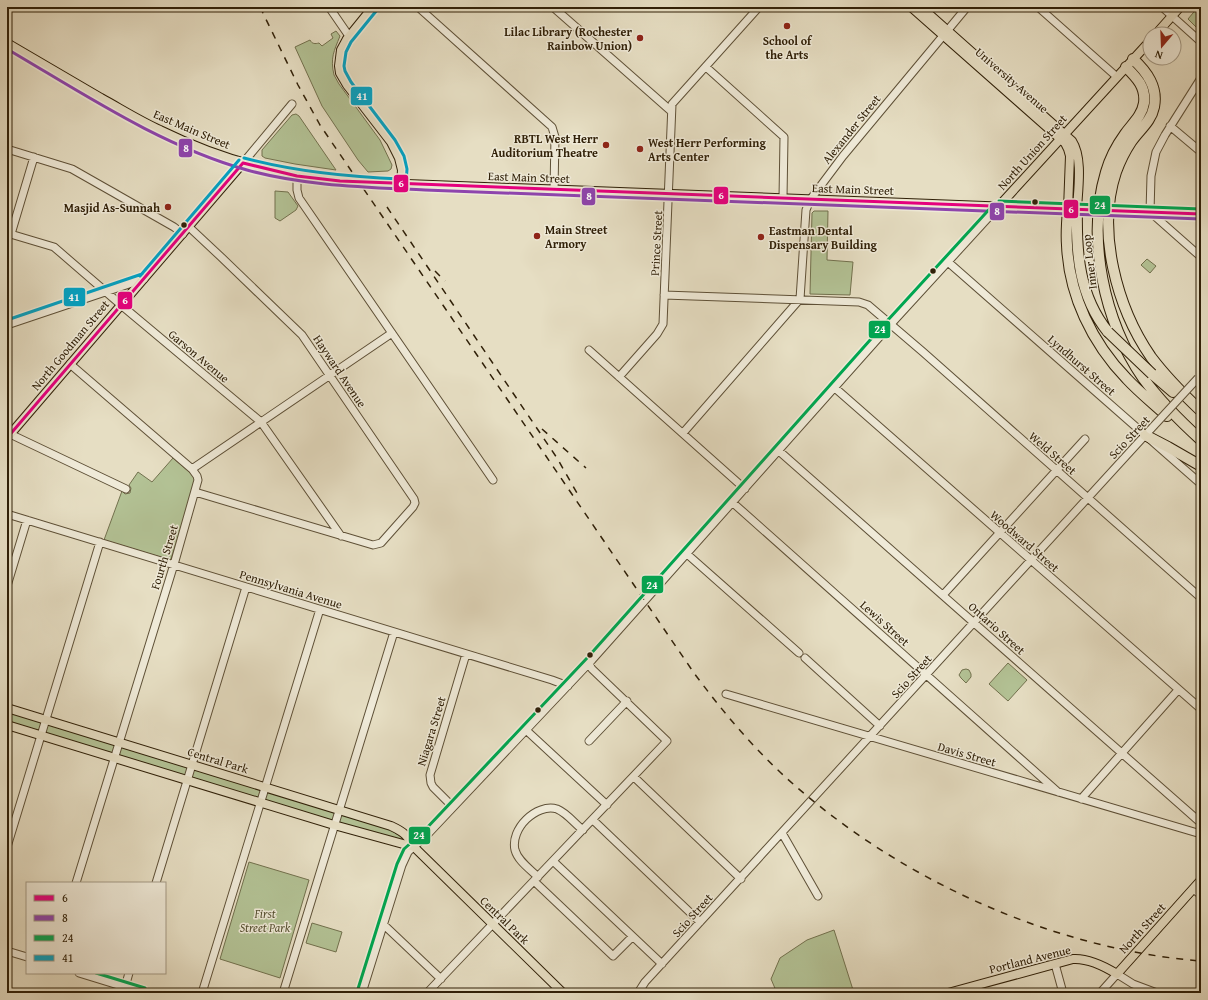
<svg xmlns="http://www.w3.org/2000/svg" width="1208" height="1000" font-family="'Gentium Book Plus',serif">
  <rect width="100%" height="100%" fill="#e6dec3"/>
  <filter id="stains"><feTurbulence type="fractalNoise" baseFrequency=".005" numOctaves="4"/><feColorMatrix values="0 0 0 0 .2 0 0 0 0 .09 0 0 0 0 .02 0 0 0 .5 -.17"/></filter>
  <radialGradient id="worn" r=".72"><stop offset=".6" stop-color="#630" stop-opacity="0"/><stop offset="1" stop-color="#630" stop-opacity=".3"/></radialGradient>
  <path fill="#b3c295" stroke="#72714e" d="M 1198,7 L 1201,7 L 1201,32 L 1188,19 Z
    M 336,31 L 340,36 C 334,51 330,58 334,75 L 339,84 L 380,140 L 392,165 L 391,169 L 388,171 L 368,172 L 358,160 L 322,106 L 295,47 L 310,40 C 312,44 315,44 319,43 L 322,46 L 333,38 L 331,34 Z
    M 296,114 L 299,116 L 336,170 L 295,164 L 265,158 L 262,156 L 262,150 L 292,115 Z
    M 275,191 L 288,192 L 298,206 L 296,210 L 280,221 L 275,218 Z
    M 814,211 L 828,211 L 827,260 L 853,262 L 850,295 L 810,294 L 812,213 Z
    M 1147,259 L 1156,266 L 1150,273 L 1141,265 Z
    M 173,458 L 194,476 L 196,481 L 171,559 L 170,560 L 104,540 L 122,491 L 125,494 L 130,493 L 131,488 L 129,485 L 138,472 L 152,482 Z
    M 1008,663 L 1027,680 L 1008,701 L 989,684 Z
    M 966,669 L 969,670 L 971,674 L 971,677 L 966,683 L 961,678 L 959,675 L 962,670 Z
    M 7,711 L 386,827 L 400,836 L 405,840 L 405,843 L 7,722 Z
    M 249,862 L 309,880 L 280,978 L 220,959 Z
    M 312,923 L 342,932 L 336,952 L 306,943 Z
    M 834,930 L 854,993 L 777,993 L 771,979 L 780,958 L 807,940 Z"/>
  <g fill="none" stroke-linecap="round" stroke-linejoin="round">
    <g stroke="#5e5037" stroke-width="9">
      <path id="minor" d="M 329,7 L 349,36
        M 418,7 L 552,127 L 555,137 L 554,190
        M 553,7 L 671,111
        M 1038,7 L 1117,77
        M 1162,7 L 1201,42
        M 706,67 L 784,137 L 783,198
        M 1201,78 L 1165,135 L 1156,152 L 1151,176 L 1150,212 L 1201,257
        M 1170,126 L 1201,152
        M 7,149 L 72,169 L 174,227 L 183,234
        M 243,163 L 292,104
        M 297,176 L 297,190 L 299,198 L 493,480
        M 189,227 L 220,256 L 302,335 L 414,499 L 415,503 L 413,507 L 381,543 L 373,545 L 195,492
        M 7,233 L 54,247 L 127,310 L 261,422 L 341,536
        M 11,234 L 34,157
        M 948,262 L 1201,484
        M 664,295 L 859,302 L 868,305 L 923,352 L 1201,598
        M 7,325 L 144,279
        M 589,350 L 745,489
        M 70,364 L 192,469 L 197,476 L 198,480 L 175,561 L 76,883
        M 619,377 L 657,334 L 663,324 L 672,104 L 759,7
        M 835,388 L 1201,709
        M 683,433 L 800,299 L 806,210 L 810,200 L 843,156 L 967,7
        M 10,434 L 126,489
        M 779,451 L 1201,823
        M 192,469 L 392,333
        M 732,502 L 1058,792
        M 7,514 L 552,680 L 568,686
        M 687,554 L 799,653
        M 7,586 L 27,520
        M 943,595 L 1085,439
        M 805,658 L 880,726
        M 726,694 L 1201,834
        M 526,730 L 607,805
        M 589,741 L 627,701
        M 634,777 L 741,879
        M 1081,799 L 1178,690
        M 453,807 L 433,787 L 431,783 L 430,775 L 466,654
        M 593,820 L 700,922
        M 782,833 L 818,896
        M 7,847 L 100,542
        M 553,861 L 662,964
        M 538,877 C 530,869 518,861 515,850 C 510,829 536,803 557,809 C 567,813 575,824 583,830
        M 535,882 L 613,956 L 632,937
        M 156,883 L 246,587
        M 1193,889 L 1201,895
        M 383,924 L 441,979
        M 7,951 L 27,957
        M 1055,964 L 1063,993
        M 79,973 L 144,993
        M 125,987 L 129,973
        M 202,993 L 320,609
        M 283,993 L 394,632
        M 362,993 L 402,865 L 408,852 L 426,836 L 592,660 L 891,324 L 999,206
        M 427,993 L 667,741 L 592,669 L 589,664
        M 638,993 L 645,982 L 700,922 L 1148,432
        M 1100,993 L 1117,974 L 1133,984 L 1157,993"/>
    </g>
    <g stroke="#302008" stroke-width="10">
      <path id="major" d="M 373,7 L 347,39 L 341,50 L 339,66 L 340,73 L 347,85 L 391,142 L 399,158 L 402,170 L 401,184
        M 911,7 L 1065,143 L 1068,149 L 1070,156 L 1068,209
        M 921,7 L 1072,141 C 1083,158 1078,189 1077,209
        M 1156,34 L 1180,7
        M 7,43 C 39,62 70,80 101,98 C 121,109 140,121 160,130 C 217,158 277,175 340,181
        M 381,183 L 1092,210
        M 999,206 L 1150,41
        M 1116,211 L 1201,214
        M 7,438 L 243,163
        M 7,708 L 391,826 C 404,832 407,835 414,847 L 563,993
        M 7,725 L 334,825 L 414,847
        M 948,993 L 1073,959 C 1088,958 1104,966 1117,974 L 1201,880"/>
    </g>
    <g stroke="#302008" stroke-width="12">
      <path id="highway" d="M 1133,59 C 1147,72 1158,87 1154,107 C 1151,122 1139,130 1131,142 C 1125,151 1120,161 1116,172 C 1096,231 1117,308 1151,357 C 1166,377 1183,394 1201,411
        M 1126,67 C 1137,78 1146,87 1144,103 C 1142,116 1132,124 1125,134 C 1117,145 1110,158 1106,172 C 1086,239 1104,321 1143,378 C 1160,401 1180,421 1201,440
        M 1068,209 C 1067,221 1066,233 1067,245 C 1069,295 1092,343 1127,379 C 1139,392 1154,404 1167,416
        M 1077,209 C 1076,253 1079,296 1108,332
        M 1152,374 L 1173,392
        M 1145,435 L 1168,447 L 1201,466"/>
    </g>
    <use href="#minor" stroke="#efead8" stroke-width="7"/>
    <use href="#major" stroke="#e6dec3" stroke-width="8"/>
    <use href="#highway" stroke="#e6dec3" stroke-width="10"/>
    <path stroke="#302008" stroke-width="1.5" stroke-dasharray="7 7" stroke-linecap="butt" d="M 260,7 L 298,85 L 320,125 L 694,673 C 720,708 748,742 781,773 C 892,876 1049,949 1201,961
      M 387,207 L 557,458 L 577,493
      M 435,271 L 445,281
      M 542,429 L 586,468"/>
    <g stroke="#5e5037" stroke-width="9" stroke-linecap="butt">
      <path id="minor-bridge" d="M 1150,430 L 1198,378"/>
    </g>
    <g stroke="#302008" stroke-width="10" stroke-linecap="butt">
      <path id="major-bridge" d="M 340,181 L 381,183
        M 1092,210 L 1116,211"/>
    </g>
    <g stroke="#302008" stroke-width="12" stroke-linecap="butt">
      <path id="highway-bridge" d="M 1108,332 L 1152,374"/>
    </g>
    <use href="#minor-bridge" stroke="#efead8" stroke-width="7"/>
    <use href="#major-bridge" stroke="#e6dec3" stroke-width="8"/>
    <use href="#highway-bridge" stroke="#e6dec3" stroke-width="10"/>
    <g stroke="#efead8" stroke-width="6">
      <path id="bus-1" d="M 243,163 L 297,176 L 340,181 L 1201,214
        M 7,438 L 243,163"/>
    </g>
    <g stroke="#efead8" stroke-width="6">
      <path id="bus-2" d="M 7,49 C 84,94 161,146 247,170 C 305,186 365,187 425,190 L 1201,219"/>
    </g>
    <g stroke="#efead8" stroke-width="6">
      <path id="bus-3" d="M 999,201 L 1201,209
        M 96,973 L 145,988
        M 357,992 L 397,864 L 404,849 L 423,832 L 588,657 L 887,321 L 995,203"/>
    </g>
    <g stroke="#efead8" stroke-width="6">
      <path id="bus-4" d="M 377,10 L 351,42 L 346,52 L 344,66 L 345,71 L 351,82 L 395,140 L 404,156 L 407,169 L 406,184
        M 244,158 C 296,172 348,177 401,179
        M 140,276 L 239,160
        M 7,320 L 142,274"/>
    </g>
    <use href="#bus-1" stroke="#e5007d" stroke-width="3"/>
    <use href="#bus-2" stroke="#8e44ad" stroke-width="3"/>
    <use href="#bus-3" stroke="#00a651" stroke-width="3"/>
    <use href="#bus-4" stroke="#02a2c4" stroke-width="3"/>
  </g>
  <g fill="#8f2418" stroke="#efead8" stroke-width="1.5">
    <circle cx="787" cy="26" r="4"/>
    <circle cx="640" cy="38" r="4"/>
    <circle cx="606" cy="145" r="4"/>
    <circle cx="640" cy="149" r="4"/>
    <circle cx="168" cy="207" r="4"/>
    <circle cx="537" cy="236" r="4"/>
    <circle cx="761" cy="237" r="4"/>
  </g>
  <g fill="#302008" stroke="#efead8" stroke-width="1.5">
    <circle cx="1035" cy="202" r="3.5"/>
    <circle cx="184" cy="225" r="3.5"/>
    <circle cx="933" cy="271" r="3.5"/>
    <circle cx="590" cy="655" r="3.5"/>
    <circle cx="538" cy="710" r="3.5"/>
  </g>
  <g text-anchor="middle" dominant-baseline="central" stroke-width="3" stroke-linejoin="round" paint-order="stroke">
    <g font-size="12" font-weight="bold" fill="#302008" stroke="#efead8" text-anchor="end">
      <text x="632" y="31">Lilac Library (Rochester<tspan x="632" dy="14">Rainbow Union)</tspan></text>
      <text x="787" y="40" text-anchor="middle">School of<tspan x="787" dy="14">the Arts</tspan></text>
      <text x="598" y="138">RBTL West Herr<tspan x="598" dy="14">Auditorium Theatre</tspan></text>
      <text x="648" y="142" text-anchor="start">West Herr Performing<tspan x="648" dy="14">Arts Center</tspan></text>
      <text x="160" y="207">Masjid As-Sunnah</text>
      <text x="545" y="229" text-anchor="start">Main Street<tspan x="545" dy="14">Armory</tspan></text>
      <text x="769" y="230" text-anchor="start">Eastman Dental<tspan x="769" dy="14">Dispensary Building</tspan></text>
    </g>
    <g font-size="12" fill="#302008" stroke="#efead8">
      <text transform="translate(1012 80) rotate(41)">University Avenue</text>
      <text transform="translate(192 129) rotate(23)">East Main Street</text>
      <text transform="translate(851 129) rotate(-51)">Alexander Street</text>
      <text transform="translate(1032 152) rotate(-48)">North Union Street</text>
      <text transform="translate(529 177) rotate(2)">East Main Street</text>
      <text transform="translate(853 189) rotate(2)">East Main Street</text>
      <text transform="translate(656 243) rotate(-87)">Prince Street</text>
      <text transform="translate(1089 262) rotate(-97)">Inner Loop</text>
      <text transform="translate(70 345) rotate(-50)">North Goodman Street</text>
      <text transform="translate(199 356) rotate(40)">Garson Avenue</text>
      <text transform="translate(1082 365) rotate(41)">Lyndhurst Street</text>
      <text transform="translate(340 371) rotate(56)">Hayward Avenue</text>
      <text transform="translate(1129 437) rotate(-47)">Scio Street</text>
      <text transform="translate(1053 453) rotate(41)">Weld Street</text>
      <text transform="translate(1025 541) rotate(41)">Woodward Street</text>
      <text transform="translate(164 557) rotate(-73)">Fourth Street</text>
      <text transform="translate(291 589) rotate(17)">Pennsylvania Avenue</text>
      <text transform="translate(885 623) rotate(42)">Lewis Street</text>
      <text transform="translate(997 628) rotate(42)">Ontario Street</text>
      <text transform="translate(911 676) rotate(-48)">Scio Street</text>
      <text transform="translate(431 731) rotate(-73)">Niagara Street</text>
      <text transform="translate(967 754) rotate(16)">Davis Street</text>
      <text transform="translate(218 760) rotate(17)">Central Park</text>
      <text transform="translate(692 915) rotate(-48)">Scio Street</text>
      <text transform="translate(505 920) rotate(44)">Central Park</text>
      <text transform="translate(1142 928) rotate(-48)">North Street</text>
      <text transform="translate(1030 959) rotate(-14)">Portland Avenue</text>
    </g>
    <g font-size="12" font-style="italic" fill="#575132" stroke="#efead8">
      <text x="265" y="913">First<tspan x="265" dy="14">Street Park</tspan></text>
    </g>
  </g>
  <g stroke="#efead8" stroke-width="1.5">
    <rect x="350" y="86" width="23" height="20" rx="4" fill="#02a2c4"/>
    <rect x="178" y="138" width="15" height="20" rx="4" fill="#8e44ad"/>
    <rect x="393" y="174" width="16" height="19" rx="4" fill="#e5007d"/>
    <rect x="713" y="186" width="16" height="19" rx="4" fill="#e5007d"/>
    <rect x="581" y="187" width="15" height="19" rx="4" fill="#8e44ad"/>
    <rect x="1089" y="195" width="22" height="20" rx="4" fill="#00a651"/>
    <rect x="1063" y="199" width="16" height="20" rx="4" fill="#e5007d"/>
    <rect x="989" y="202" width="16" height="19" rx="4" fill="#8e44ad"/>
    <rect x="63" y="287" width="23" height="20" rx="4" fill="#02a2c4"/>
    <rect x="117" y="291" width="16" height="19" rx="4" fill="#e5007d"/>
    <rect x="868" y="320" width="23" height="19" rx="4" fill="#00a651"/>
    <rect x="641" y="575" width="23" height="19" rx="4" fill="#00a651"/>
    <rect x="408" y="826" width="23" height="19" rx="4" fill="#00a651"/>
  </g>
  <g font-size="11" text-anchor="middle" font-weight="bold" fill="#fff">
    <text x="362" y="100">41</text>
    <text x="186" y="152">8</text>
    <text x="401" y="187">6</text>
    <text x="721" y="199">6</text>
    <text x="589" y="200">8</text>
    <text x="1100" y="209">24</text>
    <text x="1071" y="213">6</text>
    <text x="997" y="215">8</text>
    <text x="74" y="301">41</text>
    <text x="125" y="304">6</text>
    <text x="880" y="333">24</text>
    <text x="652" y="589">24</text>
    <text x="419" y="839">24</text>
  </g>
  <rect width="1208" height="1000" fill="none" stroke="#e6dec3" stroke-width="24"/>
  <rect x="8" y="8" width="1192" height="984" fill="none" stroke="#302008" stroke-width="2"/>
  <rect x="12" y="12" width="1184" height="976" fill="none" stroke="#302008"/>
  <rect x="26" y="882" width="140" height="92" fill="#efead8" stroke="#a39985"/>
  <rect x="34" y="895" width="20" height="6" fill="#e5007d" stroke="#a39985"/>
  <text x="62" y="902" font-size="12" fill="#302008">6</text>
  <rect x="34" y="915" width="20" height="6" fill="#8e44ad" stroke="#a39985"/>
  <text x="62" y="922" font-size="12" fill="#302008">8</text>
  <rect x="34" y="935" width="20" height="6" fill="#00a651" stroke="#a39985"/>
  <text x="62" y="942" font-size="12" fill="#302008">24</text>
  <rect x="34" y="955" width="20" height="6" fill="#02a2c4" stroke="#a39985"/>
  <text x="62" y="962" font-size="12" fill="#302008">41</text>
  <g transform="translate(1162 46) rotate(199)"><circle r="19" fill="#efead8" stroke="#a39985"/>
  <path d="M0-3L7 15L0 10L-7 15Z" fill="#8f2418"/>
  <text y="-6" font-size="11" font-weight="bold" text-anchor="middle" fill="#302008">N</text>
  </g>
  <rect width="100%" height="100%" filter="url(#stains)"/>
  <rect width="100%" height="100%" fill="url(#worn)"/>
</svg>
